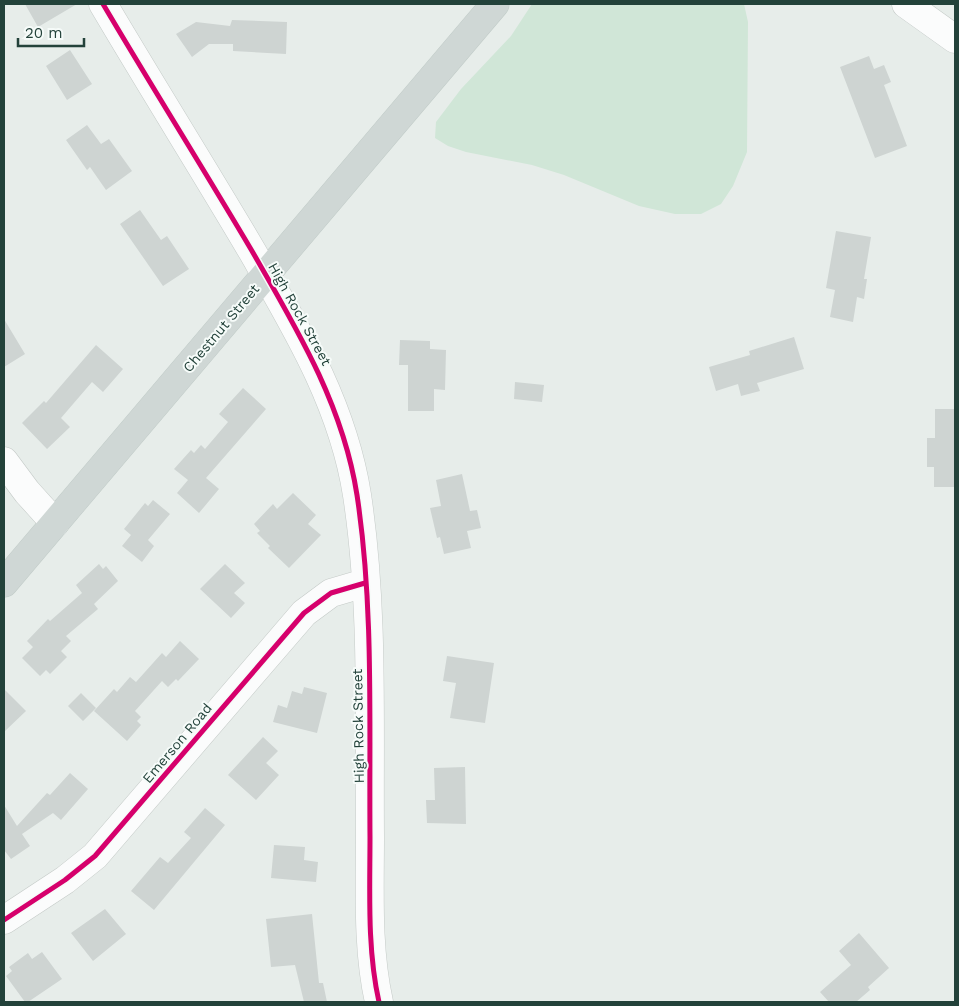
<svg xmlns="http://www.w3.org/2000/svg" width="959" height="1006" font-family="'Work Sans',sans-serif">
  <rect width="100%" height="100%" fill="#e7edea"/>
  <path fill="#d0e6d7" d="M 532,4 L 744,4 L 748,22 L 747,152 L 733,186 L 721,204 L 701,214 L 675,214 L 639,206 L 564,175 L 532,165 L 466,152 L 448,146 L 435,138 L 436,122 L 461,89 L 511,36 Z"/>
  <path fill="#ced4d2" d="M 25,4 L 77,4 L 38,27 Z
    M 232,20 L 287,22 L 286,54 L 233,51 L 233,44 L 209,44 L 192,57 L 176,34 L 196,22 L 230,26 Z
    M 70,50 L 92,84 L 67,100 L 46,66 Z
    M 869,56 L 874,69 L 884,65 L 891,82 L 884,85 L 907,146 L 875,158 L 840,67 Z
    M 87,125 L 101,144 L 109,139 L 132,171 L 106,190 L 90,167 L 87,170 L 66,140 Z
    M 140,210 L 161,240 L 167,236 L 189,269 L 163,286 L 120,224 Z
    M 836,231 L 871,237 L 864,279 L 867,279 L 864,299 L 857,297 L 853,322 L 830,317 L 835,290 L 826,288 Z
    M 4,319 L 25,354 L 4,367 Z
    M 794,337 L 804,369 L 757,383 L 760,391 L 741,396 L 738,384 L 716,391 L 709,367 L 750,355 L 749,351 Z
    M 400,340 L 430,341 L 430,349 L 446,350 L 445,390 L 434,389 L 434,411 L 408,411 L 408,365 L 399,365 Z
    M 96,345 L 123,369 L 103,392 L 92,382 L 61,418 L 70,427 L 47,449 L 22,423 L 44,401 L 46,403 Z
    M 515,382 L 544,385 L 542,402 L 514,399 Z
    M 243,388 L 266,409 L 206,478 L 219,489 L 199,513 L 177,493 L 188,480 L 174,469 L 191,450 L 194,453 L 201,445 L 205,449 L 228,422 L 219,414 Z
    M 935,409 L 955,409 L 955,487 L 934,487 L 934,467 L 927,467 L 927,438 L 935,438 Z
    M 462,474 L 470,511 L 477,510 L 481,528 L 467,531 L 471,548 L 444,554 L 440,537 L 437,538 L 430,508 L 441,506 L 436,480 Z
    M 293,493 L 316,515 L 308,524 L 321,535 L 289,568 L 268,548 L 270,546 L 257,533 L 260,531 L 254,524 L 273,504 L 277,509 Z
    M 153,500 L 170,514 L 148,540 L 154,546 L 142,562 L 122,546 L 131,535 L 124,529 L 145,503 L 148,506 Z
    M 99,564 L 103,569 L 106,566 L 118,581 L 94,604 L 98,609 L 66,636 L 71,641 L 61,651 L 67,657 L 50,674 L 46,670 L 40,676 L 22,658 L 33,647 L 27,641 L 48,619 L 50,621 L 82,593 L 76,585 Z
    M 225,564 L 245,583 L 234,593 L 245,603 L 231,618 L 200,589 Z
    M 180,641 L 199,659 L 178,681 L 176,679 L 168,687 L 162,681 L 135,711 L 141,717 L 137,721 L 141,725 L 127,741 L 94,711 L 114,689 L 117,692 L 130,677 L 136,682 L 162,653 L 166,657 Z
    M 447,656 L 494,663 L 485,723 L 450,718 L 456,683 L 443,681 Z
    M 304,687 L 327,693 L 317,733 L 273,722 L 278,705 L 287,708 L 292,691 L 302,694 Z
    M 4,689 L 26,711 L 4,732 Z
    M 81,693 L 96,708 L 83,721 L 68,706 Z
    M 263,737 L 278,751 L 266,763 L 279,775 L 256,800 L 228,775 Z
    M 465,767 L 466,824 L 427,823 L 426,800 L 435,800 L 434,768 Z
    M 70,773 L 88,789 L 61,820 L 53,813 L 22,834 L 30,846 L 11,859 L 4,850 L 4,805 L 17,826 L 47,793 L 50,795 Z
    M 205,808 L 225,825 L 154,910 L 131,891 L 160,857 L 168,863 L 191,838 L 184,832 Z
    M 274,845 L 305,847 L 304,860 L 318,862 L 316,882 L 271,878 Z
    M 105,909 L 126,934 L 93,961 L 71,933 Z
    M 312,914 L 319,983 L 323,983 L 327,1002 L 304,1002 L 295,965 L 271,967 L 266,919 Z
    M 859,933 L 889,968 L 868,987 L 870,990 L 856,1002 L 829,1002 L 820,992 L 851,965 L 839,951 Z
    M 42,952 L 62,979 L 28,1002 L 25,1002 L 6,976 L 12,971 L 9,967 L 28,953 L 32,959 Z"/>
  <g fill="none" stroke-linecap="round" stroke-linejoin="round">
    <g stroke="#c4cac7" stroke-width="29">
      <path id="minor" d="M 103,4 C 152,87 203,168 252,251 C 297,329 343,405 357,495 C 374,607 369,724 370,837 C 370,891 367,949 379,1002
        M 906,4 L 955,39
        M 4,461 L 27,492 L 55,523
        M 4,920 L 65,880 L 95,856 L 304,613 L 331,593 L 365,583"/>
    </g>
    <g stroke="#c2ccc9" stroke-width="29">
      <path id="major" d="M 4,583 L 495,4"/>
    </g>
    <use href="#minor" stroke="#fbfcfc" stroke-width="28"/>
    <use href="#major" stroke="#cfd7d5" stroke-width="28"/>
    <g stroke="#f6fbf9" stroke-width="8">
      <path id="cycleway" d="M 103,4 C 152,87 203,168 252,251 C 297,329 343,405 357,495 C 374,607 369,724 370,837 C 370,891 367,949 379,1002
        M 4,920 L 65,880 L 95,856 L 304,613 L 331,593 L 365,583"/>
    </g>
    <use href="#cycleway" stroke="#d6006c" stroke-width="5"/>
  </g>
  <g text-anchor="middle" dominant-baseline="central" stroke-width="4" stroke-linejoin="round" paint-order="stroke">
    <g font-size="14" fill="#23423a" stroke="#f6fbf9">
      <text transform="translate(300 314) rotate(61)">High Rock Street</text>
      <text transform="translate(221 328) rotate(-50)">Chestnut Street</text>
      <text transform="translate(358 726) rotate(-91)">High Rock Street</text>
      <text transform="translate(177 743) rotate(-50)">Emerson Road</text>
    </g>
  </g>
  <rect width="959" height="1006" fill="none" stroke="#23423a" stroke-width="10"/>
  <path d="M18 38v8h66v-8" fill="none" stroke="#23423a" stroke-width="2.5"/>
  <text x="25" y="38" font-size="15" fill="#23423a" stroke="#f6fbf9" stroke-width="4" paint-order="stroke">20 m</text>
</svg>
